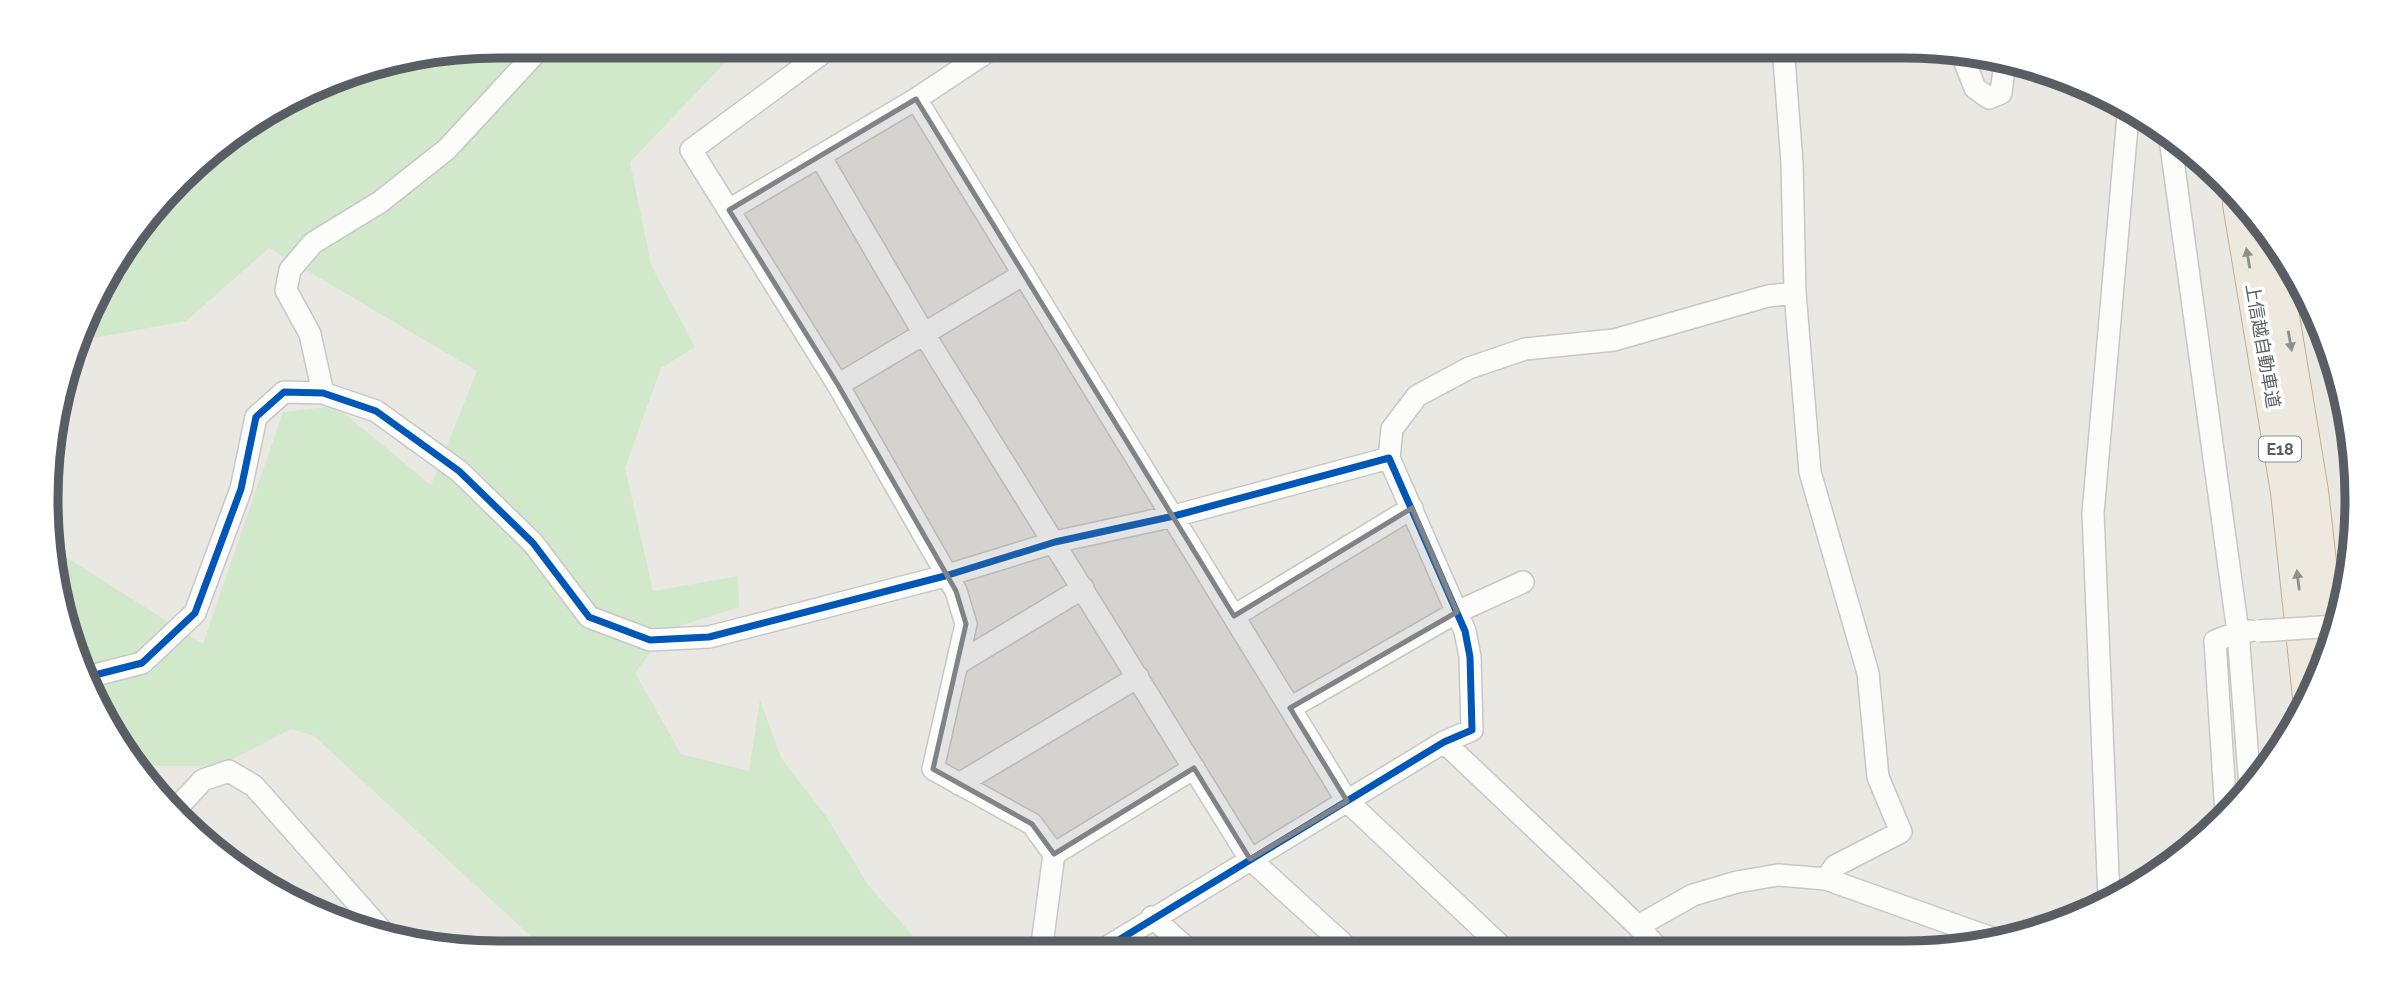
<svg xmlns="http://www.w3.org/2000/svg" width="2403" height="999" font-family="Raleway,'Noto Sans JP',sans-serif">
  <rect width="100%" height="100%" fill="#eae8e2"/>
  <path fill="#d1e8cb" d="M 500,46 L 741,46 L 630,162 L 651,265 L 695,347 L 661,368 L 625,468 L 653,591 L 738,576 L 739,607 L 667,630 L 635,673 L 681,754 L 749,771 L 760,700 L 781,758 L 826,816 L 868,885 L 927,952 L 549,953 L 314,736 L 291,729 L 219,766 L 136,766 L 122,751 L 54,588 L 53,549 L 203,644 L 283,412 L 335,406 L 431,485 L 477,371 L 269,248 L 186,321 L 83,340 L 106,273 L 200,158 L 353,70 Z"/>
  <g fill="none" stroke-linecap="round" stroke-linejoin="round">
    <g stroke="#c7c7c7" stroke-width="24">
      <path id="minor" d="M 832,46 L 691,150 L 838,385 L 956,591 L 966,624 L 933,769 L 1032,824 L 1054,854 L 1041,952
        M 1783,46 L 1792,163 L 1795,293 L 1810,472 L 1868,673 L 1878,777 L 1901,832 L 1835,866 L 1826,879
        M 1962,55 L 1975,88 L 1989,98 L 2001,93 L 2005,62
        M 916,99 L 1347,801 L 1506,951
        M 2170,139 L 2238,632 L 2250,787
        M 820,156 L 924,334 L 1250,859 L 1351,951
        M 729,210 L 916,99 L 996,46
        M 838,385 L 1024,274
        M 323,393 L 310,334 L 286,290 L 290,270 L 313,243 L 380,202 L 447,149 L 542,46
        M 1389,458 L 1392,429 L 1417,396 L 1469,368 L 1525,349 L 1614,340 L 1768,296 L 1795,293
        M 1234,616 L 1412,508
        M 957,664 L 1083,588
        M 91,676 L 142,663 L 195,613 L 241,489 L 256,417 L 284,392 L 323,393 L 376,411 L 459,471 L 533,543 L 589,617 L 650,640 L 709,637 L 945,576 L 1055,542 L 1174,516 L 1389,458 L 1465,631 L 1470,657 L 1472,730 L 1444,742 L 1099,952
        M 1290,708 L 1457,612 L 1523,582
        M 1444,742 L 1638,926 L 1659,950
        M 959,784 L 1138,677
        M 176,809 L 203,780 L 229,771 L 254,786 L 383,932
        M 2226,814 L 2215,641 L 2238,632 L 2250,631
        M 1054,854 L 1194,768
        M 2109,899 L 2093,513 L 2128,115
        M 1152,917 L 1191,952
        M 1638,926 L 1693,895 L 1737,882 L 1778,875 L 1826,879 L 1997,940"/>
    </g>
    <g stroke="#c1ae90" stroke-width="32">
      <path id="highway" d="M 2238,204 L 2286,492 L 2308,697
        M 2273,250 L 2313,491 L 2331,651"/>
    </g>
    <use href="#minor" stroke="#fcfcfb" stroke-width="21"/>
    <use href="#highway" stroke="#eee9df" stroke-width="30"/>
    <g stroke="#c7c7c7" stroke-width="24" stroke-linecap="butt">
      <path id="minor-bridge" d="M 2259,631 L 2336,626"/>
    </g>
    <use href="#minor-bridge" stroke="#fcfcfb" stroke-width="21"/>
    <g stroke="#fff" stroke-width="11">
      <path id="cycleway" d="M 91,676 L 142,663 L 195,613 L 241,489 L 256,417 L 284,392 L 323,393 L 376,411 L 459,471 L 533,543 L 589,617 L 650,640 L 709,637 L 945,576 L 1055,542 L 1174,516 L 1389,458 L 1465,631 L 1470,657 L 1472,730 L 1444,742 L 1099,952"/>
    </g>
    <use href="#cycleway" stroke="#0057b8" stroke-width="7"/>
  </g>
  <defs><path id="oneway-solid" d="M-6-.8H1V-3.2L6.5 0L1 3.2V.8H-6Z" transform="scale(1.75)"/></defs>
  <g fill="#8c8f8e">
    <use href="#oneway-solid" transform="translate(2248 258) rotate(-100)"/>
    <use href="#oneway-solid" transform="translate(2290 341) rotate(80)"/>
    <use href="#oneway-solid" transform="translate(2298 580) rotate(-97)"/>
  </g>
  <path fill="#818486" fill-opacity="0.2" stroke="#818486" stroke-width="5" stroke-linejoin="round" d="M 916,99 L 1234,616 L 1412,508 L 1457,612 L 1290,708 L 1347,801 L 1250,859 L 1194,768 L 1054,854 L 1032,824 L 933,769 L 966,624 L 956,591 L 838,385 L 729,210 Z"/>
  <g text-anchor="middle" dominant-baseline="central" stroke-width="7" stroke-linejoin="round" paint-order="stroke">
    <rect fill="#fff" stroke="#8a8e92" stroke-width="2" x="2259" y="436.5" width="42" height="25" rx="5"/>
    <g font-size="16" font-weight="bold" fill="#585e63">
      <text x="2280" y="449">E18</text>
    </g>
    <g font-size="18" fill="#585e63" stroke="#fff">
      <text transform="translate(2263 346) rotate(80)">上信越自動車道</text>
    </g>
  </g>
  <path d="M0 0H2403V999H0ZM499 58H1904A441 441 0 0 1 2345 499V500A441 441 0 0 1 1904 941H499A441 441 0 0 1 58 500V499A441 441 0 0 1 499 58Z" fill="#fff" fill-rule="evenodd"/>
  <path fill="none" stroke="#585e63" stroke-width="9" d="M499 58H1904A441 441 0 0 1 2345 499V500A441 441 0 0 1 1904 941H499A441 441 0 0 1 58 500V499A441 441 0 0 1 499 58Z"/>
</svg>
